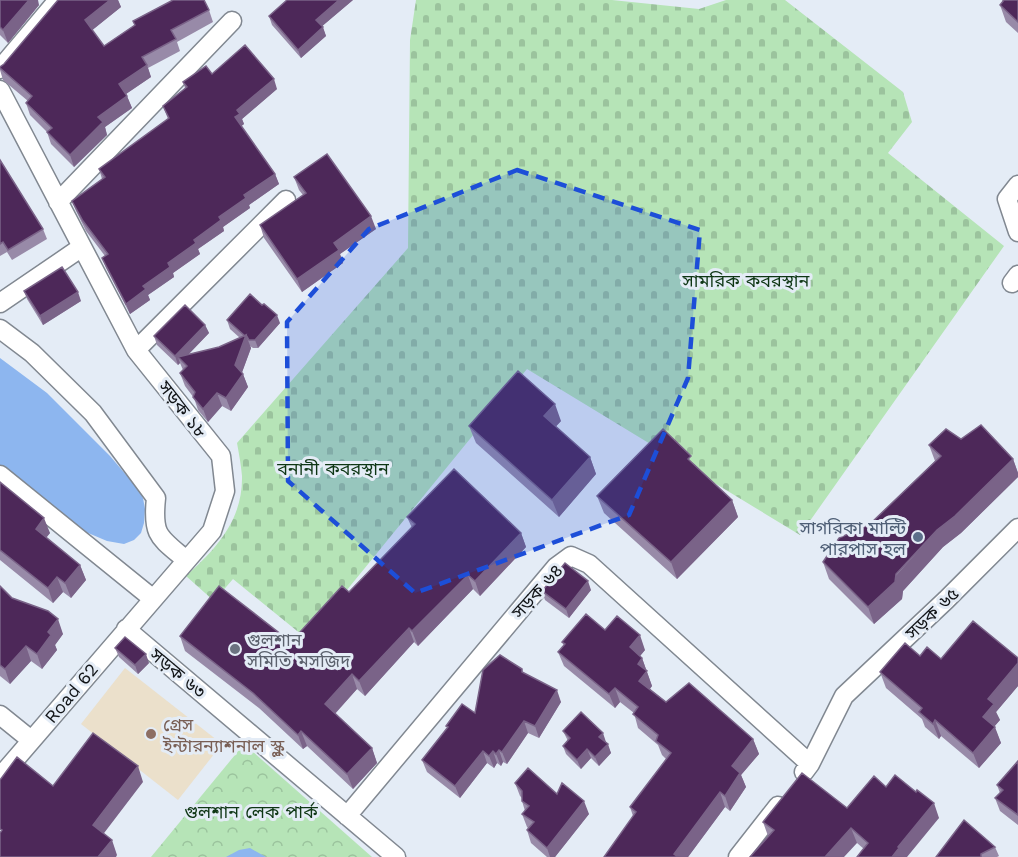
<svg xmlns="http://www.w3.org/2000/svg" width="1018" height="857" font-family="'Work Sans','Noto Sans Bengali',sans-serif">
  <defs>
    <pattern id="cemetery-stones" width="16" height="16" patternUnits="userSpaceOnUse" patternTransform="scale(1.5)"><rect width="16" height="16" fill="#b6e4b7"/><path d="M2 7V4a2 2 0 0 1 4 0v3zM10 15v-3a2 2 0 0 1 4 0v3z" fill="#9bc39d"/></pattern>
    <pattern id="park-crowns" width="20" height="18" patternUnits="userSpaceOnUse" patternTransform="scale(1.5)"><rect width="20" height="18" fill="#b6e4b7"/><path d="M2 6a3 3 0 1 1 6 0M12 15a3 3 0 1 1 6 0" fill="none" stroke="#9bc39d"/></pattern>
  </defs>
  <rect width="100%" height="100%" fill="#e4ecf6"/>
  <path fill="#ebe0cb" d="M 125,668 L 222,744 L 178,800 L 81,724 Z"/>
  <path fill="url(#cemetery-stones)" d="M 416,0 L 612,0 L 699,9 L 726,0 L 785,0 L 903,92 L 912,122 L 888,153 L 1004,246 L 800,535 L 527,369 L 307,639 L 233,579 L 214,601 L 186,576 C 216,549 243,520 242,476 C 241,465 239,454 237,443 L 408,248 L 410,40 Z"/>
  <path fill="url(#park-crowns)" d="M 244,744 L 372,857 L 151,857 Z"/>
  <path fill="#8db6ef" d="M 0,358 L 47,393 L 110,456 L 139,490 L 143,498 L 145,509 L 144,523 L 141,533 L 134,540 L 124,544 L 107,541 L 81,530 L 0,467 Z
    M 250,848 L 266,857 L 226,857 L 239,850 Z"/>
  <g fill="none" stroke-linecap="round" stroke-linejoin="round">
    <g stroke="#818891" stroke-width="21">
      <path id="minor" d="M 0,69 L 58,0
        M 0,90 L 136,350 L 221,456 L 225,491 L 212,531 L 0,777
        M 1018,185 L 1007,199 L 1018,232
        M 58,202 L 232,21
        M 1012,283 L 1018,275
        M 0,303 L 82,247
        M 0,329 L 32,353 L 93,413 L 156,498 C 152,536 159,537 186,560
        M 136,350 L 286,200
        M 0,475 L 152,598
        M 126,629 L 396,857
        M 0,715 L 31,740
        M 804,772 L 810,764 L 844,696 L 946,600 L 1018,528
        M 347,816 L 556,567 L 571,556 L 589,564 L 810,764
        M 738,857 L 778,806"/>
    </g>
    <use href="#minor" stroke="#fff" stroke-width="18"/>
  </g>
  <path fill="#988aa8" d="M 0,0 L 39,5 L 8,43 L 0,35 Z
    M 58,0 L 118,0 L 121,7 L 92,30 L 104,46 L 135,25 L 133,21 L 209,10 L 213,22 L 177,42 L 180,51 L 148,68 L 151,77 L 126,94 L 132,108 L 105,127 L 107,135 L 74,167 L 51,144 L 47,132 L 30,115 L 26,103 L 28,101 L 3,80 L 0,70 L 0,67 L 4,64 Z
    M 353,0 L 322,26 L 326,36 L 301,58 L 272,25 L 269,16 Z
    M 1002,0 L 1018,0 L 1018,33 L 1006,22 L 1000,5 L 1003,2 Z
    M 212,74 L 277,89 L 242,119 L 244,124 L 241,126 L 275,174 L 279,184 L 249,205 L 250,208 L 223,227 L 224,231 L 198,249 L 200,254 L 173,273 L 174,277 L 148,295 L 150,300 L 130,314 L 106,268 L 102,258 L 105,256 L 86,231 L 76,211 L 72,201 L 102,179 L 99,169 L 168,119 L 163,106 L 185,88 L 183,82 Z
    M 0,160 L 43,229 L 47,239 L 12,260 L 7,252 L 0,256 Z
    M 294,177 L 376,229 L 340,254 L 343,263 L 302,292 L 264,238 L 260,225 L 303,195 L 299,190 Z
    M 24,291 L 81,301 L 43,325 L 27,299 Z
    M 227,320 L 280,323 L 258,348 L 253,348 L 250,346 L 251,348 L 242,372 L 248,387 L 231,411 L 222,406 L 208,422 L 198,410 L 194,398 L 185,386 L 180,373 L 183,370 L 180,363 L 178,365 L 157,345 L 154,336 L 205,325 L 209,333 L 188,355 L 219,347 L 240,338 L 230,329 Z
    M 561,421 L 555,427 L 590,457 L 596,474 L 559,517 L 476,443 L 469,426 Z
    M 961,439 L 1013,459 L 1018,473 L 1018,477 L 961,533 L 943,547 L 903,591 L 902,599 L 874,624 L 829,579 L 823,562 L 870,524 L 935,461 L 929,445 Z
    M 694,464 L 732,500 L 738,517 L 677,579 L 604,513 L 597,496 Z
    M 0,482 L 50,533 L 46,538 L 80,565 L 86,580 L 71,598 L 63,592 L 53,603 L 0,560 Z
    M 407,517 L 521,533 L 526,547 L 480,596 L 473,589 L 418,646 L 414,642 L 365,696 L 357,689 L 335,714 L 372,748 L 377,763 L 353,789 L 307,746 L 303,749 L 259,708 L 185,651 L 180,636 L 291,642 L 349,592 L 412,528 Z
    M 0,586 L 12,598 L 63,634 L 55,645 L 57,650 L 42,669 L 31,661 L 10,684 L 0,676 Z
    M 591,590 L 569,618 L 545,600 L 542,591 Z
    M 562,642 L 645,650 L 640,656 L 642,658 L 652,686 L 650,689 L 666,702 L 753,739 L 759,754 L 741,775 L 746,787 L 730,811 L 725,807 L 688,857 L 604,857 L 633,816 L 630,807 L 666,759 L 662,755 L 658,745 L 638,728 L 634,713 L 620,702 L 615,708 L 564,666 L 558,652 L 564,646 Z
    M 115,648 L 149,663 L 138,674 L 119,657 Z
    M 920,656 L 941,659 L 1018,658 L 1018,686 L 996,712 L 1000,720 L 994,726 L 1001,743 L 979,768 L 941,736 L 939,739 L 925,727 L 922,719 L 886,688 L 880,672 Z
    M 522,669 L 523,673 L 561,702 L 539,738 L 528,733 L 507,764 L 503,762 L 501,766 L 497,763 L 494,768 L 487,763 L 460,798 L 427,772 L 422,760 L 447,728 L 446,726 L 475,713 Z
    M 563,731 L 606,742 L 611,753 L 599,766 L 591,758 L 581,769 L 566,754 L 563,746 L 568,741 Z
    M 1018,761 L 1018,825 L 1000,811 L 995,798 L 1000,793 L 997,785 Z
    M 515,783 L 557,794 L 589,814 L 555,857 L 547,857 L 531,843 L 527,830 L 528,828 L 527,827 L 522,814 L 525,811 L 522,801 L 522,798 L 520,796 Z
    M 886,787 L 939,818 L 864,849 L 857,843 L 768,836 L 763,822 L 847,808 Z
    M 995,847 L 999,856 L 997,857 L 936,857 Z"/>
  <path fill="#7a6388" d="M 29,0 L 38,0 L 39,5 L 8,43 L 3,30 Z
    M 110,0 L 118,0 L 121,7 L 90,32 L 85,20 Z
    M 339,0 L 353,0 L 320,28 L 316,20 Z
    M 323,27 L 326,36 L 301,58 L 298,50 Z
    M 147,65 L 151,77 L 123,96 L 119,84 Z
    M 274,79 L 277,89 L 242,119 L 244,124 L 239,128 L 235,117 L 237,110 Z
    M 127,96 L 132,108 L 105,127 L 107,135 L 74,167 L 70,155 L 98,117 Z
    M 275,174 L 279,184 L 249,205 L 250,208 L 223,227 L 224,231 L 198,249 L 200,254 L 173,273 L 174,277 L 148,295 L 150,300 L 130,314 L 126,304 L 143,286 L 194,240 L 244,195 Z
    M 371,216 L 376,229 L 340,254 L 343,263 L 302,292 L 297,279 L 334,243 Z
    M 78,292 L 81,301 L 43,325 L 40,316 Z
    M 277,315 L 280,323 L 258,348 L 255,340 Z
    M 205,325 L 209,333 L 182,361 L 178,357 L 180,363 L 178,365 L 175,356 Z
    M 246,335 L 251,348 L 240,378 L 235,365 Z
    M 243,374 L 248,387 L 231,411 L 226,398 Z
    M 217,393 L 222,406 L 208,422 L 203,409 Z
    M 555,404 L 561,421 L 550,433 L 544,416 Z
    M 590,457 L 596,474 L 559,517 L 552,500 Z
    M 1013,459 L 1018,473 L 1018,477 L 961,533 L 943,547 L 903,591 L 902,599 L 874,624 L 868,607 L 937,530 Z
    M 732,500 L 738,517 L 677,579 L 671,562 Z
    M 44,518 L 50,533 L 41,544 L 36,529 Z
    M 521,533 L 526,547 L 480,596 L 475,581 Z
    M 80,565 L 86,580 L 71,598 L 65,583 Z
    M 468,575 L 473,589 L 418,646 L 412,631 Z
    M 57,577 L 63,592 L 53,603 L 48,588 Z
    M 588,581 L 591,590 L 569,618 L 566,609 Z
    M 58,619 L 63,634 L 55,645 L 57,650 L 42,669 L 37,654 L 48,632 Z
    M 409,628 L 414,642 L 365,696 L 359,681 Z
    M 640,635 L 645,650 L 635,662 L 630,647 Z
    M 26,646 L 31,661 L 10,684 L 5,669 Z
    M 146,654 L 149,663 L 138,674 L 135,665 Z
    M 642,658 L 652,686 L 645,695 L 639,681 L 638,664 Z
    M 1018,663 L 1018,686 L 996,712 L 1000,720 L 989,733 L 983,717 L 988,699 Z
    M 352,674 L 357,689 L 330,719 L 325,704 Z
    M 615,688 L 620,702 L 615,708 L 609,694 Z
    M 557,690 L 561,702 L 539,738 L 535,726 Z
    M 935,720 L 941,736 L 939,739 L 933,724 Z
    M 524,721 L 528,733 L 507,764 L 502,752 Z
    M 995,727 L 1001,743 L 979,768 L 973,753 Z
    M 301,731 L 307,746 L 303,749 L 298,735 Z
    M 603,733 L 606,742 L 603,745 L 599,737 Z
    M 753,739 L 759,754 L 741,775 L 746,787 L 730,811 L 725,796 L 732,766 Z
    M 608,744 L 611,753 L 599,766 L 595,757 Z
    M 372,748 L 377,763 L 353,789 L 347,774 Z
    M 587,749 L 591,758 L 581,769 L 577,760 Z
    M 499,750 L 503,762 L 501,766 L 496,754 Z
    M 483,751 L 487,763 L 460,798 L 455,786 Z
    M 493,751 L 497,763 L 494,768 L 489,756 Z
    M 138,766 L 143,782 L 98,841 L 93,825 Z
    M 720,792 L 725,807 L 688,857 L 675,857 L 674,854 Z
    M 584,801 L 589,814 L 555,857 L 550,857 L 547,848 Z
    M 934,803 L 939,818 L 907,857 L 892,857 L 898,847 Z
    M 851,828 L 857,843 L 844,857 L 825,857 Z
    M 112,840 L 117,855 L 116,857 L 98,857 Z"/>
  <path fill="#4d2859" stroke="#7a6388" stroke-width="1.5" d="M 0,0 L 29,0 L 3,30 L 0,27 Z
    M 58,0 L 110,0 L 85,20 L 104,46 L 135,25 L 133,21 L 173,0 L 204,0 L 209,10 L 171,30 L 176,39 L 142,57 L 147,65 L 119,84 L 127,96 L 98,117 L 103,122 L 70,155 L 47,132 L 52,128 L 26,103 L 32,96 L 0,68 L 0,67 L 4,64 Z
    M 287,0 L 339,0 L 316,20 L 323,27 L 298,50 L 269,16 Z
    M 1004,0 L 1018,0 L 1018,22 L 1000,5 Z
    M 245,45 L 274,79 L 237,110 L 240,114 L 235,117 L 275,174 L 244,195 L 246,198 L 219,217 L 221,220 L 194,240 L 196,243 L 168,263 L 170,267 L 143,286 L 146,289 L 126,304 L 102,258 L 108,254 L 83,221 L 72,201 L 105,177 L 99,169 L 169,118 L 163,106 L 187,87 L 183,82 L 206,66 L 212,74 Z
    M 327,154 L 371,216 L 334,243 L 339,250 L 297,279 L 260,225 L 306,193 L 294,177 Z
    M 0,160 L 43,229 L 8,250 L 3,242 L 0,244 Z
    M 62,267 L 78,292 L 40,316 L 24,291 Z
    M 250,294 L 262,305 L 264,304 L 277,315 L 255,340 L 249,340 L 246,335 L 245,336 L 227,320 Z
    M 185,305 L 205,325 L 175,356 L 154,336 Z
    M 246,335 L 235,365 L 243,374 L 226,398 L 217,393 L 203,409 L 193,397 L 195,392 L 180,373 L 187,366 L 178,357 L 219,347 Z
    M 518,371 L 555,404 L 544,416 L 590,457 L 552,500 L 469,426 Z
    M 981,425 L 1013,459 L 955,516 L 937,530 L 896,574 L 895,582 L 868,607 L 823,562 L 839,538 L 870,524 L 941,456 L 929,445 L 946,429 L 961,439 Z
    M 663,429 L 691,456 L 688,459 L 732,500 L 671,562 L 597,496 Z
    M 454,469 L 521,533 L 475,581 L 468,575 L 412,631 L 409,628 L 359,681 L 352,674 L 325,704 L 372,748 L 347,774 L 301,731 L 298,735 L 253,693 L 180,636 L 219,586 L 291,642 L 342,586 L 349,592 L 415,524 L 407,517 Z
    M 0,482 L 44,518 L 36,529 L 80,565 L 65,583 L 57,577 L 48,588 L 0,550 Z
    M 565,563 L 588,581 L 566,609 L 542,591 Z
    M 0,586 L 12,598 L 48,611 L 58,619 L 48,632 L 51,635 L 37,654 L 26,646 L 5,669 L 0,665 Z
    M 586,614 L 605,630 L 617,616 L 640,635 L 630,647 L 642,658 L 638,664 L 647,671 L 639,681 L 666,702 L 689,683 L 753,739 L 732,766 L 740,773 L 725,796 L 720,792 L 674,854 L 678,857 L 604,857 L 636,812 L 630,807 L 671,753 L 656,741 L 658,735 L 633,714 L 638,707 L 615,688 L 609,694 L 558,652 L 565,644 L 562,642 Z
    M 973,621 L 1018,658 L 1018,663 L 988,699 L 994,704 L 983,717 L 995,727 L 973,753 L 935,720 L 933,724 L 919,712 L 922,708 L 880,672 L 905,643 L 920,656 L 927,647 L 941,659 Z
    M 125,637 L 146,654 L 135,665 L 115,648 Z
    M 500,655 L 522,669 L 522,672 L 557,690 L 535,726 L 524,721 L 502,752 L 499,750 L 496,754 L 493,751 L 489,756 L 483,751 L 455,786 L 422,760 L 448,727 L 446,726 L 462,704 L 475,713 L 483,670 Z
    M 581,712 L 603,733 L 599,737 L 608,744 L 595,757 L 587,749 L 577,760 L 563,746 L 570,738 L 563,731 Z
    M 93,733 L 138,766 L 93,825 L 112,840 L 98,857 L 0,857 L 0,833 L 2,830 L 0,829 L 0,780 L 17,757 L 53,786 Z
    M 1018,761 L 1018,815 L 995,798 L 1003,790 L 997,785 Z
    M 528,768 L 557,794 L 562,783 L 584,801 L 547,848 L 527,830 L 534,822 L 522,814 L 529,806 L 522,801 L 522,791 L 515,783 Z
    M 802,773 L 847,808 L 874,776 L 886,787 L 895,775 L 916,792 L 917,790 L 934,803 L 898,847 L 899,848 L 892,857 L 857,857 L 868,843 L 851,828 L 825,857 L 750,857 L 774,830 L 763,822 Z
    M 964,820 L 995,847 L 981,854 L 981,857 L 936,857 Z"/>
  <path fill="#1d4ed8" fill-opacity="0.2" stroke="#1d4ed8" stroke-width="4.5" stroke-dasharray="12 8" stroke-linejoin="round" d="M 517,170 L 700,230 L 688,378 L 629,515 L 415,593 L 288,481 L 287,322 L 369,229 Z"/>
  <circle fill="#5c6f8a" stroke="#e4ecf6" stroke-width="2" cx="918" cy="537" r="6"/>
  <circle fill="#6b7280" stroke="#e4ecf6" stroke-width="2" cx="235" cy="649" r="6"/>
  <circle fill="#8d6e63" stroke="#e4ecf6" stroke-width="2" cx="151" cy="734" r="6"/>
  <g text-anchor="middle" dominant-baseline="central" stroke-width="6" stroke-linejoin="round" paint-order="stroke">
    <g font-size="18" fill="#0e3614" stroke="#e4ecf6">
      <text x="746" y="280">সামরিক কবরস্থান</text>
      <text x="333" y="468">বনানী কবরস্থান</text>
      <text x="251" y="811">গুলশান লেক পার্ক</text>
    </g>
    <g font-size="18" fill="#111417" stroke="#e4ecf6">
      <text transform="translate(183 409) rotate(52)">সড়ক ১৮</text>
      <text transform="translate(537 591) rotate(-48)">সড়ক ৬৪</text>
      <text transform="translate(932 613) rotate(-44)">সড়ক ৬৫</text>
      <text transform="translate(178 673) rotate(40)">সড়ক ৬৩</text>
      <text transform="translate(71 693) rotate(-50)">Road 62</text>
    </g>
    <g font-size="18" fill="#4e5e75" stroke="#e4ecf6" text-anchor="end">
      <text x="906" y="527">সাগরিকা মাল্টি<tspan x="906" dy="21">পারপাস হল</tspan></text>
    </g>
    <g font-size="18" fill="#5b616d" stroke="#e4ecf6" text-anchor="start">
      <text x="247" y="639">গুলশান<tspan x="247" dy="21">সমিতি মসজিদ</tspan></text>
    </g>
    <g font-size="18" fill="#785e54" stroke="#e4ecf6" text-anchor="start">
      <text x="163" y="724">গ্রেস<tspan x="163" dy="21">ইন্টারন্যাশনাল স্কুল</tspan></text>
    </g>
  </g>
</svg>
